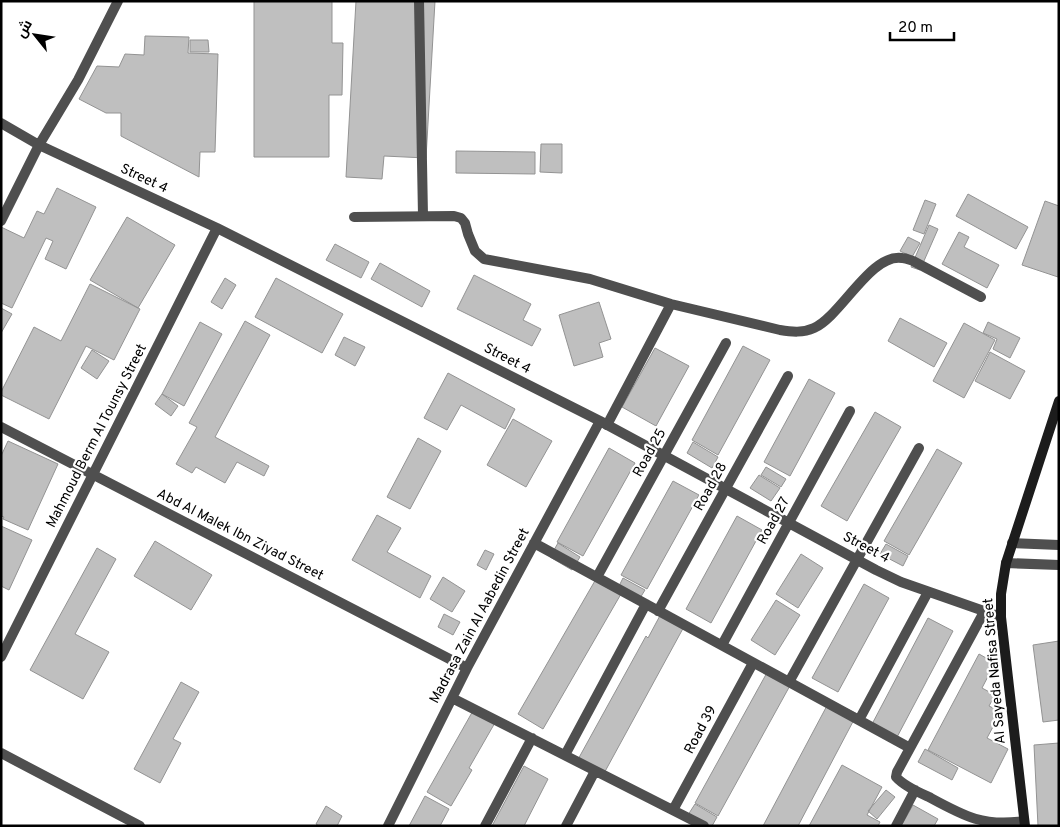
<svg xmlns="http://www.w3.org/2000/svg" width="1060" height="827" font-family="Overpass,Cairo,sans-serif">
  <rect width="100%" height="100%" fill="#fff"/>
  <path fill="#bfbfbf" stroke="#939393" d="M 254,1 L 332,1 L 332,43 L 343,43 L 342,95 L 329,95 L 329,157 L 254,157 Z
    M 356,1 L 435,1 L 426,158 L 384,156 L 382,179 L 346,177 Z
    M 145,36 L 189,37 L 188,53 L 218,54 L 215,152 L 200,152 L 199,177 L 121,136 L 121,113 L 106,113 L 79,99 L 97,66 L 119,67 L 125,54 L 144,55 Z
    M 190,40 L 208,40 L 209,52 L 190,52 Z
    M 541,144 L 562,144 L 562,173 L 540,172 Z
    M 456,151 L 535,152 L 535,174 L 456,173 Z
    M 57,188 L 96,207 L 66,269 L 45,259 L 53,241 L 46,238 L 12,308 L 1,303 L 1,227 L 24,238 L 37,211 L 44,214 Z
    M 968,194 L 1028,227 L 1016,249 L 956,216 Z
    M 925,200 L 936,204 L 924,234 L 913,230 Z
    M 1045,201 L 1059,206 L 1058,277 L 1022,265 Z
    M 127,217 L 175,245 L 138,308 L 90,280 Z
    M 929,225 L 938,229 L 920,270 L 911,267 Z
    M 959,232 L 969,237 L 964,247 L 999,265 L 987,288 L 942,264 Z
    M 908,237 L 920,243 L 912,257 L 900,251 Z
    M 335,244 L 369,262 L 361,278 L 326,260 Z
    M 380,263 L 430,291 L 422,307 L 371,279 Z
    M 474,275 L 531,304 L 523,320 L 541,329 L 532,346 L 457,309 Z
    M 225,278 L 236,285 L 222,309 L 211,302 Z
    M 276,278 L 343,314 L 322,353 L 255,317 Z
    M 90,284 L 140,309 L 114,360 L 86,346 L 49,419 L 1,395 L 1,392 L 34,327 L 61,341 Z
    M 599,302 L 611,339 L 599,343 L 603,357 L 574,366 L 559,315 Z
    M 1,308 L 12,314 L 1,333 Z
    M 900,318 L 947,343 L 934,367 L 888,341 Z
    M 245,321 L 270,335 L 215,437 L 269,466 L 264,476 L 237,462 L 225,483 L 196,467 L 192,473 L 176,464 L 197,427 L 189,423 Z
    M 200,322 L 222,334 L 184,406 L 162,394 Z
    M 988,322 L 1020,338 L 1010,358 L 993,349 L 997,339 L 983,333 Z
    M 964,323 L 995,340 L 964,398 L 933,381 Z
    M 344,337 L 365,347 L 355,366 L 335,355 Z
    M 743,346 L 770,360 L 718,455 L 692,440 Z
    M 655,348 L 689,366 L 656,426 L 622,407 Z
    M 92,350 L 109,361 L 97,379 L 81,368 Z
    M 990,352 L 1025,371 L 1010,399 L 975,381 Z
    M 448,373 L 515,409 L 505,429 L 461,405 L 447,430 L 424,418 Z
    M 809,379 L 835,393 L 790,476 L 764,462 Z
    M 162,394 L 178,406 L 171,416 L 155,404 Z
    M 875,412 L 901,427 L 847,521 L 821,506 Z
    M 513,419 L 552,441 L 526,487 L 487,465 Z
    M 418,438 L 441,451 L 410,509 L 387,497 Z
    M 8,441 L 58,464 L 28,530 L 3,519 L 4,517 L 1,516 L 1,456 Z
    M 693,442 L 718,457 L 712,468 L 687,453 Z
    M 609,448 L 635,463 L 583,556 L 557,542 Z
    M 937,449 L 962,463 L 909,555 L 884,541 Z
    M 766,467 L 786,479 L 781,487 L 761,475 Z
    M 759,475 L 780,488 L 771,501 L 750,488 Z
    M 673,481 L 699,495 L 647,589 L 621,575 Z
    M 377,515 L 401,528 L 387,552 L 431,576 L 420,598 L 352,560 Z
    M 737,516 L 762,530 L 711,623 L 686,609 Z
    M 1,526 L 32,540 L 9,590 L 1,586 Z
    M 155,541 L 212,575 L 191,610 L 134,576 Z
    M 558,543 L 580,557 L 572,570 L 550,557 Z
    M 886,544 L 908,556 L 903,566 L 880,554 Z
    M 97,548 L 116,559 L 75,634 L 109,652 L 83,699 L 30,670 Z
    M 485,550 L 494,554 L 486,570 L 477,565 Z
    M 801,554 L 823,568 L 798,608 L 776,594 Z
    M 443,577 L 465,591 L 452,612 L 430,599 Z
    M 623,578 L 645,590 L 637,603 L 616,592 Z
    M 596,579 L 621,594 L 543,729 L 518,714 Z
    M 864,584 L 889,598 L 838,692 L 812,678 Z
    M 776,600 L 800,615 L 775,655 L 751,640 Z
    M 663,610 L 686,623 L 602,777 L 576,763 L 646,636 L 648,638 Z
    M 444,614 L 460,622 L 453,635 L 438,627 Z
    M 928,618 L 953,631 L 896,739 L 871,726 Z
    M 1059,641 L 1059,720 L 1043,722 L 1033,645 Z
    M 979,654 L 995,663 L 982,688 L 995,695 L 989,706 L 1001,712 L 987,738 L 1008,749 L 991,783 L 928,750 Z
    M 769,669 L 792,682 L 718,816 L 695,803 Z
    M 181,682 L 199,692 L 173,739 L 181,743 L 160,783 L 134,769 Z
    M 830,700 L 857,714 L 798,826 L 763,826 Z
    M 474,709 L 496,721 L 469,768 L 472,770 L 451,806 L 427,792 Z
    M 1059,743 L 1059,826 L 1038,826 L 1034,745 Z
    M 925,749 L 958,768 L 952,780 L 918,762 Z
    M 842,765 L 882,787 L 867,815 L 880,822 L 878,826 L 809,826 Z
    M 524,766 L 548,779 L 524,826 L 492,826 Z
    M 886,790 L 895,797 L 877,819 L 868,811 Z
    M 425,796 L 449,809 L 440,826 L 409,826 Z
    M 695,804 L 717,817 L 712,826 L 698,826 L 686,818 Z
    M 913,805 L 938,819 L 934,826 L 901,826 Z
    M 326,806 L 342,816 L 337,826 L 319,826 L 316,824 Z"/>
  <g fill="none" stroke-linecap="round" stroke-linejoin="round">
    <path stroke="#4f4f4f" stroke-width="10" d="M 419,1 L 423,216
      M 354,217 L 454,216 L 461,218 L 465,223 L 468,234 L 475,251 L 484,259 L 590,279 L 671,304 L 780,330 C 792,332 803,333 814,328 C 841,316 871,253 902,258 C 906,258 910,260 913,261 L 981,297
      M 607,425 L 671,304"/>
    <path stroke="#4f4f4f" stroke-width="10" d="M 1,123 L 39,145 L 217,228 L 600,421 L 876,570 L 901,582 L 1001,617
      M 1,221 L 39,145 L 78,80 L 118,1
      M 1,427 L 467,668
      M 534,543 L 910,748
      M 1012,543 L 1059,545
      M 1006,563 L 1059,565
      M 597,577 L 726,343
      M 658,611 L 788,376
      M 984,612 L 897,772 L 896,777 C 904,786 918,792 929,797 C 964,816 983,827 1024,821
      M 722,645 L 850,411
      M 1,657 L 217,228
      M 789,682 L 919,448
      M 452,698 L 704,826
      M 859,720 L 928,592
      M 1,753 L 140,826
      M 565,755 L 646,604
      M 673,810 L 753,663
      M 388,826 L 467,668 L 600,421
      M 485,826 L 532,738
      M 566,826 L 595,771
      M 896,826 L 915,790"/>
    <path stroke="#1c1c1c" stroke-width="10" d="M 1025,826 L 1001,617 L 1001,594 L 1006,563 L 1059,401"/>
  </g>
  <g text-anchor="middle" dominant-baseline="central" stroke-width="4.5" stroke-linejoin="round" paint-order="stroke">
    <g font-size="14" fill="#000" stroke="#fff">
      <text transform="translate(144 179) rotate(25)">Street 4</text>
      <text transform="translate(507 359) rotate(27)">Street 4</text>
      <text transform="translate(97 436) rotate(-63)">Mahmoud Berm Al Tounsy Street</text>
      <text transform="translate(650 453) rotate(-61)">Road 25</text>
      <text transform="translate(711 487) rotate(-61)">Road 28</text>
      <text transform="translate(774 521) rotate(-61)">Road 27</text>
      <text transform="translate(240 535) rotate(27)">Abd Al Malek Ibn Ziyad Street</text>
      <text transform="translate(866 548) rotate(28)">Street 4</text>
      <text transform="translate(480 616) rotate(-62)">Madrasa Zain Al Aabedin Street</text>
      <text transform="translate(995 671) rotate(-95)">Al Sayeda Nafisa Street</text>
      <text transform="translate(701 730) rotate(-62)">Road 39</text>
    </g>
  </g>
  <rect width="1060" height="827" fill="none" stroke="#000000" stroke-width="5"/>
  <g transform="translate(35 35) rotate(300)" stroke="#ffffff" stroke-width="4" paint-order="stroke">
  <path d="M0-4L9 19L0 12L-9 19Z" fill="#000000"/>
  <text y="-8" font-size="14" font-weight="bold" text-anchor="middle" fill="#000000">ش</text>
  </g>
  <path d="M890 32v8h64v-8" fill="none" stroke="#000000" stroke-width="2.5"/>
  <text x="898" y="32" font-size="15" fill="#000000" stroke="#ffffff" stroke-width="4" paint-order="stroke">20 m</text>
</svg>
